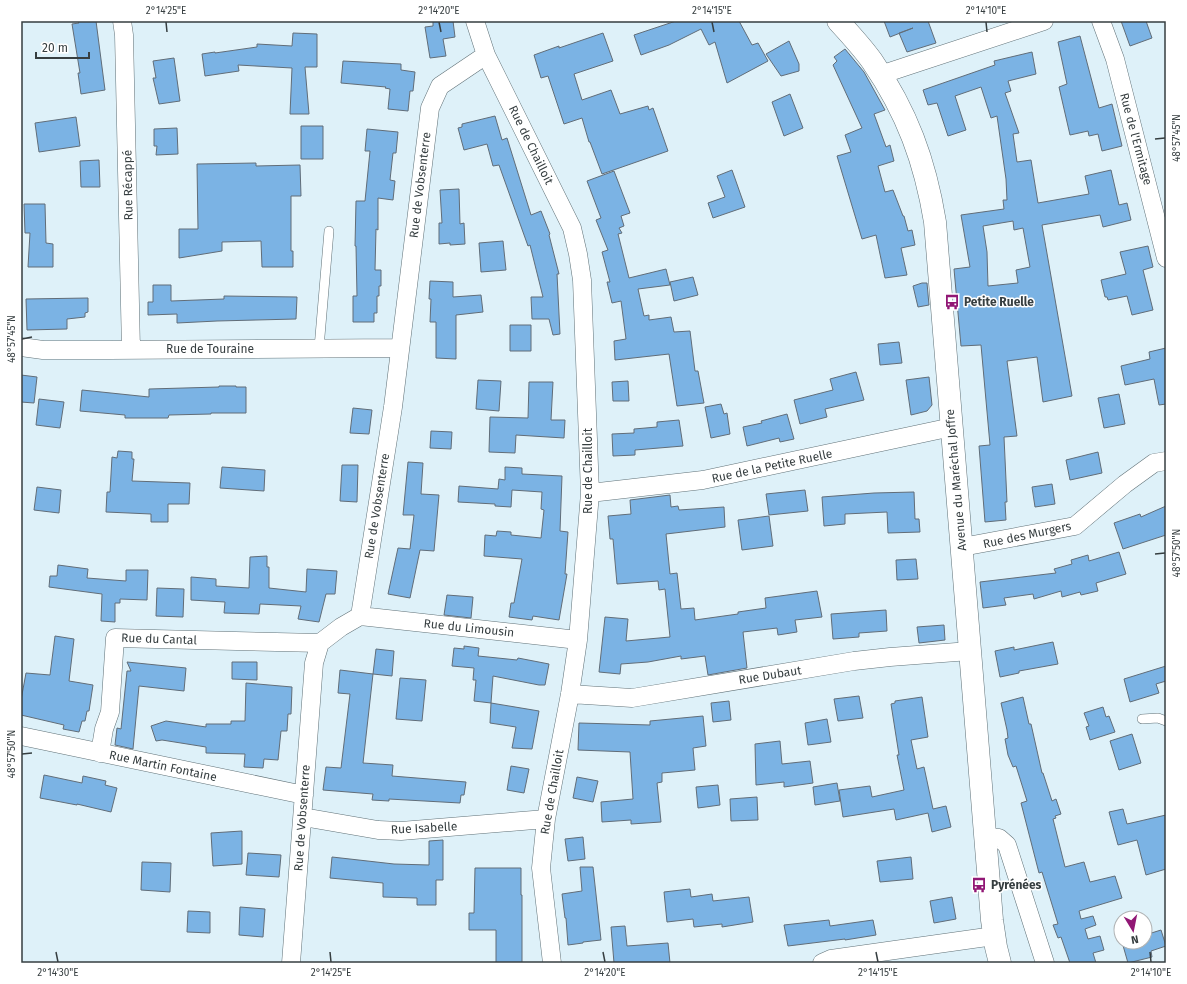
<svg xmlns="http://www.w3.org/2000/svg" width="1187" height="984" font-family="'Fira Sans',sans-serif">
  <rect width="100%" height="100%" fill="#def1f9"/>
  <path fill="#7bb3e4" stroke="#616d78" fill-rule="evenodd" d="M 78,21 L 96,21 L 105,90 L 81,94 L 78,73 L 80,73 L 72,24 L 79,23 Z
    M 433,21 L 453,21 L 455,37 L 443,39 L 446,56 L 430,58 L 425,27 L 433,26 Z
    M 676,21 L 739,21 L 752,45 L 758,43 L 768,61 L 727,83 L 715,42 L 709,45 L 701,29 L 669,45 L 641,55 L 634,35 Z
    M 884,21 L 928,21 L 936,43 L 907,52 L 899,33 L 913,28 L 890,37 Z
    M 1121,21 L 1146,21 L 1152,38 L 1130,46 Z
    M 293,33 L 317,34 L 317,67 L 305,67 L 309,114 L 290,114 L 292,68 L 238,65 L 239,71 L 205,76 L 202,54 L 215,52 L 215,53 L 257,47 L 257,44 L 292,46 Z
    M 603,33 L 613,61 L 574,74 L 582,100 L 611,90 L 620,114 L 648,106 L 649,110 L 653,108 L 668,151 L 602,174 L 590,142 L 589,142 L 582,118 L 564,124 L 548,76 L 541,78 L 534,55 L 559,46 L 559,48 Z
    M 1080,36 L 1099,108 L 1112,104 L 1122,146 L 1102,151 L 1098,134 L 1089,136 L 1088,131 L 1070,135 L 1059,87 L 1067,84 L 1058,42 Z
    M 789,41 L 799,64 L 799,71 L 781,76 L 766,54 Z
    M 845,49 L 864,72 L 885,110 L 874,114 L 886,147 L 890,145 L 894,161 L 878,166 L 885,192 L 893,190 L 903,216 L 904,216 L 908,231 L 912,230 L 915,245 L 901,248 L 907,275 L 885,278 L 876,235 L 862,239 L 837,156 L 851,152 L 845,135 L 862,128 L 833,65 L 837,61 L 834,57 Z
    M 1032,52 L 1036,74 L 1008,81 L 1011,91 L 1005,93 L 1019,133 L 1013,134 L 1017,162 L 1031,160 L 1038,203 L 1089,194 L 1085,176 L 1111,170 L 1119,205 L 1127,203 L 1131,220 L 1103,227 L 1100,215 L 1042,225 L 1072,396 L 1043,402 L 1037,357 L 1007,361 L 1017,436 L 1004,437 L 1007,502 L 1005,502 L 1006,520 L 985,522 L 979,446 L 990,445 L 981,345 L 961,346 L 954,269 L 970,267 L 961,215 L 1004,209 L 1003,200 L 1007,200 L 1006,179 L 997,116 L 991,118 L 981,87 L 955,96 L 966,130 L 948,136 L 937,103 L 928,105 L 923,90 L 995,65 L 994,61 ZM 1013,221 L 1014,230 L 1023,228 L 1030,267 L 1016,270 L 1018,283 L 988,286 L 987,252 L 983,226 Z
    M 174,58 L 180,101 L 159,104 L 153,78 L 156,78 L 153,61 Z
    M 343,61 L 401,64 L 401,70 L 415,72 L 413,91 L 410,91 L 408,111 L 388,109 L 390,89 L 385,88 L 386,87 L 341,83 Z
    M 790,94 L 803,128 L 784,136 L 772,102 Z
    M 495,116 L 502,140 L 507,138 L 531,215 L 541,211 L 550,234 L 549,235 L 559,274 L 557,274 L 560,334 L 553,335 L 549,319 L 532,319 L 531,297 L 543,297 L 530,245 L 528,246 L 499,165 L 493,166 L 487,144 L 464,150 L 458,128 L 462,127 L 462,124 Z
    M 76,117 L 80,146 L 39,152 L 35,123 Z
    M 301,126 L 323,126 L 323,159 L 301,159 Z
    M 177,128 L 178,154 L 156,155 L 157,146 L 154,146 L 154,129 Z
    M 367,129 L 398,132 L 396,153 L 393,153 L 390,180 L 395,181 L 393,200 L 378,198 L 378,230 L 376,229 L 375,270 L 381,270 L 381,286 L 379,286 L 379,296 L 377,296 L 377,313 L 374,313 L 374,322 L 353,322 L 353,296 L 357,296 L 356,246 L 355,246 L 356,201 L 365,201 L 370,151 L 365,151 Z
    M 99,160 L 100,187 L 81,187 L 80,161 Z
    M 256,163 L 256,166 L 300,165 L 301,196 L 291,196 L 291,251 L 293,251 L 293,267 L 262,267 L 261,241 L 222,242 L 222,251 L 179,258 L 179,229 L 198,229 L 197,164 Z
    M 732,170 L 745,207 L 713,218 L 708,203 L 725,197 L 717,176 Z
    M 614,171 L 630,213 L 621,216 L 624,226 L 619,228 L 622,233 L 618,234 L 629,278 L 666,269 L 670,285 L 638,289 L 644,316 L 649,315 L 649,320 L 671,317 L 674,332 L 690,331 L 695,371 L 698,371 L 704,403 L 677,406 L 669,354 L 615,360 L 614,341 L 626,339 L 621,301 L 612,303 L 607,282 L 610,282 L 602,252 L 608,250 L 596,220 L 601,218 L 587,181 Z
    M 459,189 L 460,224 L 464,223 L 465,244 L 450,245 L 450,243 L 439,244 L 439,223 L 442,223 L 440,190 Z
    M 24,204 L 45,204 L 46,243 L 53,244 L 53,267 L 28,267 L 30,233 L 25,233 Z
    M 503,241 L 506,270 L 481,272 L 479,243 Z
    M 1148,246 L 1153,267 L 1143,270 L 1153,310 L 1132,315 L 1127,296 L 1108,300 L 1107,297 L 1105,297 L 1101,280 L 1126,274 L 1120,252 Z
    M 693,277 L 698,295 L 674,301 L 670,282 Z
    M 430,281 L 453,282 L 453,297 L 481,295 L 483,312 L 456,315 L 456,359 L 436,358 L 436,322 L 430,322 L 431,299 L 429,299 Z
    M 922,283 L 927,283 L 929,305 L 918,307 L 913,286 Z
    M 153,285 L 171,285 L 171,301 L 224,299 L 224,296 L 297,297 L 296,319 L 217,321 L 177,323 L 177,314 L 148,315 L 148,302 L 153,302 Z
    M 88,298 L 88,312 L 85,313 L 85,317 L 67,319 L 67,329 L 27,330 L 26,299 Z
    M 510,325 L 531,325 L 531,351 L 510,351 Z
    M 899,342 L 902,363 L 880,365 L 878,344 Z
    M 1166,348 L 1166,404 L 1159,405 L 1154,379 L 1125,385 L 1121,366 L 1150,359 L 1149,352 Z
    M 856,372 L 864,400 L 825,409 L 827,417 L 800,424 L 794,400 L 833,390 L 830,379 Z
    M 21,375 L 37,377 L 34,403 L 21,402 Z
    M 929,377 L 932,405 L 927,411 L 911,415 L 906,380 Z
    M 478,380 L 501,381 L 499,411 L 476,409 Z
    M 628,381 L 629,401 L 613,401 L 612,382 Z
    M 529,382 L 553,382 L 551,420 L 565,420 L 564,438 L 516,435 L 515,453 L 489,452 L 490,417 L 528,418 Z
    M 219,386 L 236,386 L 236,387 L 246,387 L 246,413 L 211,413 L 211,414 L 169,415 L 168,418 L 125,418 L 125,415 L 80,411 L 82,390 L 149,397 L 149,389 L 219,387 Z
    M 1119,394 L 1125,424 L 1104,428 L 1098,398 Z
    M 39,399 L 64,402 L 60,428 L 36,425 Z
    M 721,404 L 724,414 L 727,413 L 730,434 L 711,438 L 705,407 Z
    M 353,408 L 372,410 L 369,434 L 350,433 Z
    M 787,414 L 794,439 L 780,442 L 779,438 L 747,446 L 743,427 L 762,423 L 761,421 Z
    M 679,420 L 683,446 L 635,450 L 635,455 L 613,456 L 612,434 L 634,433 L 634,429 L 657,427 L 657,422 Z
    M 431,431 L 452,432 L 451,449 L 430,448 Z
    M 118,451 L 132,452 L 132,459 L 134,459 L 132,481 L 190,483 L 189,504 L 168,504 L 168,522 L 151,522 L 151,514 L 106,512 L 107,492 L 110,492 L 112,457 L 117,458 Z
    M 1098,452 L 1102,473 L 1070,480 L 1066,460 Z
    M 408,462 L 423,463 L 421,494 L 439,495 L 434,551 L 420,550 L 410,598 L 388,594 L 398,548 L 410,549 L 414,515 L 403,515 Z
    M 342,465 L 358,465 L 357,502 L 340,501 Z
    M 222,467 L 265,470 L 264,491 L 220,488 Z
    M 505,467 L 522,468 L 522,474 L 562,476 L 560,531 L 568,532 L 565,574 L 567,574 L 559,620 L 533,616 L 532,620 L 509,617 L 511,603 L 514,603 L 522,559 L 484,556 L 485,535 L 496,536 L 497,531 L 511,532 L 511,535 L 541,538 L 544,510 L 541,509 L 542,492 L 512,490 L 511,507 L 495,506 L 495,504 L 458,502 L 459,486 L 498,489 L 499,479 L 505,480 Z
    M 1052,484 L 1055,504 L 1035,507 L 1032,487 Z
    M 37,487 L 61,490 L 59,513 L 34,510 Z
    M 805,490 L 808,511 L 769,515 L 766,494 Z
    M 914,492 L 915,519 L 919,519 L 920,532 L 888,533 L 887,512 L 845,514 L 845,524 L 824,526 L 822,497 L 874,493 Z
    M 670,495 L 671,507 L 678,506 L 679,510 L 724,507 L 725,527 L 666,534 L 670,574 L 677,573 L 681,609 L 694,608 L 695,620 L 738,614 L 738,612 L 766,608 L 765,598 L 817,591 L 822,617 L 795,620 L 797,632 L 778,635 L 777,628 L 743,632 L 747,668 L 708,675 L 705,656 L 681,659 L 681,656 L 648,662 L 621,664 L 620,674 L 599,672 L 605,617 L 628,619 L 626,641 L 670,637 L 665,589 L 659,590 L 658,581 L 617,584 L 613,539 L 610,539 L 608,516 L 631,514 L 630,500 Z
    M 1166,506 L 1166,535 L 1123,549 L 1114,523 L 1140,514 L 1141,517 Z
    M 769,516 L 773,546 L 742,550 L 738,520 Z
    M 1119,552 L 1126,574 L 1096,583 L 1098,591 L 1081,595 L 1080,592 L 1062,597 L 1061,591 L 1034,599 L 1033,594 L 1004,598 L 1006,605 L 983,608 L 980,582 L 1056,573 L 1054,569 L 1072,564 L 1071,560 L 1088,555 L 1089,561 Z
    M 267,556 L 267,567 L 269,567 L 269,588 L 306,592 L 307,569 L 337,571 L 335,594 L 326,594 L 319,622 L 298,619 L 301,606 L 260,604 L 259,614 L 224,613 L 225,602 L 191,600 L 191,577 L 216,579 L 216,586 L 249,588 L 250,557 Z
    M 916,559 L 918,579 L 897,580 L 896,560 Z
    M 58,565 L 88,569 L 87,578 L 126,581 L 126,570 L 148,570 L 147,600 L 120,599 L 120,603 L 115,603 L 115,622 L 101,621 L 102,594 L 49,587 L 50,576 L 57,576 Z
    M 157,588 L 184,589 L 183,617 L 156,616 Z
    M 447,595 L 473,597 L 471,618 L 444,615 Z
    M 886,610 L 887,631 L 859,633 L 859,637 L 833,639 L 831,614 Z
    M 944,625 L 945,640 L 919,643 L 917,627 Z
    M 55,636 L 74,639 L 69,681 L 93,685 L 89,711 L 87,711 L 85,721 L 82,721 L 79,732 L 63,729 L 64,725 L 21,715 L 21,700 L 26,673 L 50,675 Z
    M 1053,642 L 1058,664 L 1019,671 L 1019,673 L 1000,677 L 995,651 L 1014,647 L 1014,650 Z
    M 464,646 L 479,648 L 478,656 L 517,660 L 518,658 L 549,664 L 545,685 L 539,685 L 493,676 L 491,703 L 474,701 L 476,680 L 473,680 L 474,668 L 452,666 L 454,648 L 464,649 Z
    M 376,649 L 394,651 L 392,676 L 373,674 Z
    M 127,662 L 186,668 L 184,691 L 139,686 L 133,749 L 115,745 L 117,728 L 121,729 L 127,671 L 131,671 Z
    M 232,662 L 257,662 L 257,680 L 232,679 Z
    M 1166,666 L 1166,681 L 1156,684 L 1159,693 L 1130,702 L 1124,679 Z
    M 340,670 L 373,674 L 363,763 L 393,765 L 392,776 L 466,782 L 464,795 L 461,795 L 460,803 L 389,799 L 389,801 L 372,800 L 373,794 L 323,790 L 326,767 L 341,768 L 350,694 L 338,693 Z
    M 400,678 L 426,680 L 422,721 L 396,719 Z
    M 246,683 L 292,687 L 291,714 L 288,714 L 287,731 L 281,731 L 278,760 L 264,759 L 263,768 L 244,767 L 245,754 L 206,753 L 206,747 L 162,740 L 156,741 L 151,726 L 166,721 L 206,727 L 206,724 L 231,724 L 231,721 L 245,721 Z
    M 859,696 L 863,718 L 838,721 L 834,699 Z
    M 922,697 L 928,737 L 911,740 L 917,769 L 924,767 L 933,809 L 946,806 L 951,827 L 932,832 L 928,813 L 896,820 L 894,809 L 843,817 L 839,790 L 870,786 L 872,797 L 904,790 L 897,755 L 899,755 L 891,704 L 895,703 L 895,701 Z
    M 1023,697 L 1029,724 L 1031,724 L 1042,773 L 1043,773 L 1052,801 L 1056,799 L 1061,814 L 1055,816 L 1056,818 L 1053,819 L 1065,867 L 1084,862 L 1090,882 L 1115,876 L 1122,898 L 1079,911 L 1081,919 L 1093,916 L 1096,925 L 1085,929 L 1088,939 L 1100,936 L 1104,950 L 1093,953 L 1096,963 L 1070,963 L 1061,937 L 1058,938 L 1053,925 L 1058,924 L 1042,872 L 1039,873 L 1021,803 L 1027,801 L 1016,766 L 1013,767 L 1008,755 L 1005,739 L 1008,738 L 1007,730 L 1001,703 Z
    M 729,701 L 731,720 L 713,722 L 711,703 Z
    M 491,703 L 539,711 L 532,749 L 512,748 L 516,727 L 490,723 Z
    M 1103,707 L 1106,717 L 1109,716 L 1115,732 L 1090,740 L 1086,727 L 1089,726 L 1084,713 Z
    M 703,716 L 706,746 L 693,748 L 695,770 L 662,773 L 662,782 L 657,783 L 661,822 L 631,824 L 631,820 L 602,822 L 601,802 L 633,799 L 630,752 L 578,750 L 579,723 L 650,725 L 650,721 Z
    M 827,719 L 831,742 L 808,745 L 805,723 Z
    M 1132,734 L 1141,763 L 1119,770 L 1110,741 Z
    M 780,741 L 782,764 L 810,761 L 813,783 L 784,787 L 784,782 L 756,785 L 755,744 Z
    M 511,766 L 529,769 L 524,793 L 507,790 Z
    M 44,775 L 82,783 L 83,776 L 106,781 L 105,785 L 117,788 L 111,812 L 77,804 L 77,805 L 40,798 Z
    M 577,777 L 598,781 L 593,802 L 573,798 Z
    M 837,783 L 840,801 L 815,805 L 813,787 Z
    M 718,785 L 720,805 L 698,808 L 696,787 Z
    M 757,797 L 758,820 L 731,821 L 730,799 Z
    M 1123,809 L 1127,824 L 1166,815 L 1166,869 L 1146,875 L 1137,840 L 1118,845 L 1109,812 Z
    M 242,831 L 242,864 L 213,866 L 211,833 Z
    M 583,837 L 585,859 L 568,861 L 565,839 Z
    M 443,840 L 443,880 L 436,880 L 436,905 L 417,905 L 417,898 L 383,897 L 383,883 L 330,878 L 332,857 L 394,864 L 429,865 L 429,841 Z
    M 248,853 L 281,855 L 279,877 L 246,875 Z
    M 911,857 L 913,879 L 880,882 L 877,861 Z
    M 142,862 L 171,863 L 170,892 L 141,890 Z
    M 580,867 L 593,867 L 601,940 L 583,942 L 583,943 L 568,945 L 566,918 L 565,918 L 562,894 L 582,891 Z
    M 475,868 L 521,868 L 521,895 L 522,895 L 522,963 L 496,963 L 496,930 L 469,930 L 469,913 L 474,913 Z
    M 690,889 L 691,897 L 712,894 L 713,901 L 749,897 L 753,922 L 722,927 L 722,924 L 694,927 L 693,919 L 667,922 L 664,892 Z
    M 952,897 L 956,919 L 934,923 L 930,901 Z
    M 240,907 L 265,909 L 263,937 L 239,935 Z
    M 188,911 L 210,912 L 210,933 L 187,932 Z
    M 829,920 L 830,926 L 873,920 L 876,935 L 845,940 L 845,939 L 788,946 L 784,925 Z
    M 625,926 L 627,946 L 668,943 L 670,963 L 614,963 L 611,927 Z
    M 1161,930 L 1166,946 L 1151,951 L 1152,957 L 1128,963 L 1122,942 L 1145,942 L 1145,935 Z"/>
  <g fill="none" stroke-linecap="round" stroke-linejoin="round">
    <g stroke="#617278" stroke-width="10">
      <path id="service" d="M 319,348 L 329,231
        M 1142,719 L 1158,718 L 1166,721"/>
    </g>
    <g stroke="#617278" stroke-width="19">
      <path id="minor" d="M 122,21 L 124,35 L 131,350
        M 475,21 L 486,55 L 572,228 L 578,254 L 582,280 L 590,493 L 578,640 L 570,694 L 546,819 L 541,868 L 552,963
        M 1101,21 L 1115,59 L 1166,258
        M 880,75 L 1044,21
        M 21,347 L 43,350 L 109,350 L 400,348
        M 590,493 L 703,480 L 952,427
        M 962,547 L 1075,526 L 1125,484 L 1154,463 L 1166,461
        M 360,616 L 578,640
        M 570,694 L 632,698 L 854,661 L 890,657 L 970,651
        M 21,736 L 304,795
        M 100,753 L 104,729 L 110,712 L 115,638 L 320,643
        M 303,817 L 378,830 L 401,831 L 546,819
        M 985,837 L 999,838 L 1007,845 L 1045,963
        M 291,963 L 314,663 L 320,643 L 341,627 L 360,616 L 393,407 L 430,108 L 440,86 L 486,55
        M 822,963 L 831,959 L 994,936"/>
    </g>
    <g stroke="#617278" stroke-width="23">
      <path id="tertiary" d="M 838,21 C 850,34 862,47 872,61 C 907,112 925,161 935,222 L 992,920 L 996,947 L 1000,963"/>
    </g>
    <use href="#service" stroke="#fff" stroke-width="9"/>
    <use href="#minor" stroke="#fff" stroke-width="18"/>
    <use href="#tertiary" stroke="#fff" stroke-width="22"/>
  </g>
  <path fill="none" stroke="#363e40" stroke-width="1.5" d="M 166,22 L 167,32M 439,22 L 441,32M 712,22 L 714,32M 986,22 L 987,32M 1155,139 L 1165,138M 22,339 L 32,337M 1155,554 L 1165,553M 22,754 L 32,753M 56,952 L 58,962M 330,952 L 331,962M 603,952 L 605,962M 876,952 L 878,962M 1150,952 L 1151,962"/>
  <defs>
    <g id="bus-bare" transform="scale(1.2)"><path d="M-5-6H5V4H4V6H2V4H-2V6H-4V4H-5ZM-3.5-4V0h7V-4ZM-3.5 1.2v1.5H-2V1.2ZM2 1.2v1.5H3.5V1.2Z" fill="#911775" stroke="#fff" stroke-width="2.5" paint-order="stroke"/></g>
  </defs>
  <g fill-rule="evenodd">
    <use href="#bus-bare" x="952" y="302"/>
    <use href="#bus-bare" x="979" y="885"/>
  </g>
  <g text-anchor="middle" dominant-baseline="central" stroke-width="3" stroke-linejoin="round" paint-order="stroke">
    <g font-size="12" fill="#363e40" stroke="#fff">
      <text transform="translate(1136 139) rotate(75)">Rue de l'Ermitage</text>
      <text transform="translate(531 145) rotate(64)">Rue de Chailloit</text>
      <text transform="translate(128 185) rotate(-91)">Rue Récappé</text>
      <text transform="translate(420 185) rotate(-83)">Rue de Vobsenterre</text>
      <text x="210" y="349">Rue de Touraine</text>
      <text transform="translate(772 466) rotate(-12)">Rue de la Petite Ruelle</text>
      <text transform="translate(588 471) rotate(-90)">Rue de Chailloit</text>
      <text transform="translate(956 480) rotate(-95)">Avenue du Maréchal Joffre</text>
      <text transform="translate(377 506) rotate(-81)">Rue de Vobsenterre</text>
      <text transform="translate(1027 535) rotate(-12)">Rue des Murgers</text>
      <text transform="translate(469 628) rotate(6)">Rue du Limousin</text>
      <text transform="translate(159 639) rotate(2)">Rue du Cantal</text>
      <text transform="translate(770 675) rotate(-9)">Rue Dubaut</text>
      <text transform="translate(163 766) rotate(12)">Rue Martin Fontaine</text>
      <text transform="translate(552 792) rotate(-80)">Rue de Chailloit</text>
      <text transform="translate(302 818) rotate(-86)">Rue de Vobsenterre</text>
      <text transform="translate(424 828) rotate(-3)">Rue Isabelle</text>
    </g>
    <g font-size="12" font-weight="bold" fill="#363e40" stroke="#fff" text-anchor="start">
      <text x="964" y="302">Petite Ruelle</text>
      <text x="991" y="885">Pyrénées</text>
    </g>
  </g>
  <rect width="1187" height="984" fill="none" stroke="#ffffff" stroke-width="44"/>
  <g transform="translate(1133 930) rotate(170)"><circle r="19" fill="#ffffff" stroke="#afb2b3"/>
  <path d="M0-3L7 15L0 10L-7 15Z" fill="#911775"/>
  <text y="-6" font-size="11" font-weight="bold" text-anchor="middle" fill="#363e40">N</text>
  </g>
  <path d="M36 52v6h53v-6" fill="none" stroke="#363e40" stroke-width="2"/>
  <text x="42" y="52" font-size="12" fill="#363e40" stroke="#ffffff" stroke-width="3" paint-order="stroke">20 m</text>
  <rect x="22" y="22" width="1143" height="940" fill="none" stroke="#363e40" stroke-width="1.5"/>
  <g font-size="10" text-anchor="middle" fill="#363e40">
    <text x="166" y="14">2°14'25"E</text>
    <text x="439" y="14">2°14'20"E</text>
    <text x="712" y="14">2°14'15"E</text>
    <text x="986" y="14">2°14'10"E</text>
    <text transform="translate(1176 138) rotate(-90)" y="4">48°57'45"N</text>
    <text transform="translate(11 339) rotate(-90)" y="4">48°57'45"N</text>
    <text transform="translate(1176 553) rotate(-90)" y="4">48°57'50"N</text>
    <text transform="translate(11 754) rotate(-90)" y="4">48°57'50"N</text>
    <text x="58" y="976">2°14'30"E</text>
    <text x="331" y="976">2°14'25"E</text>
    <text x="605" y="976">2°14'20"E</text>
    <text x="878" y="976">2°14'15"E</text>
    <text x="1151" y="976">2°14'10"E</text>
  </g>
</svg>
